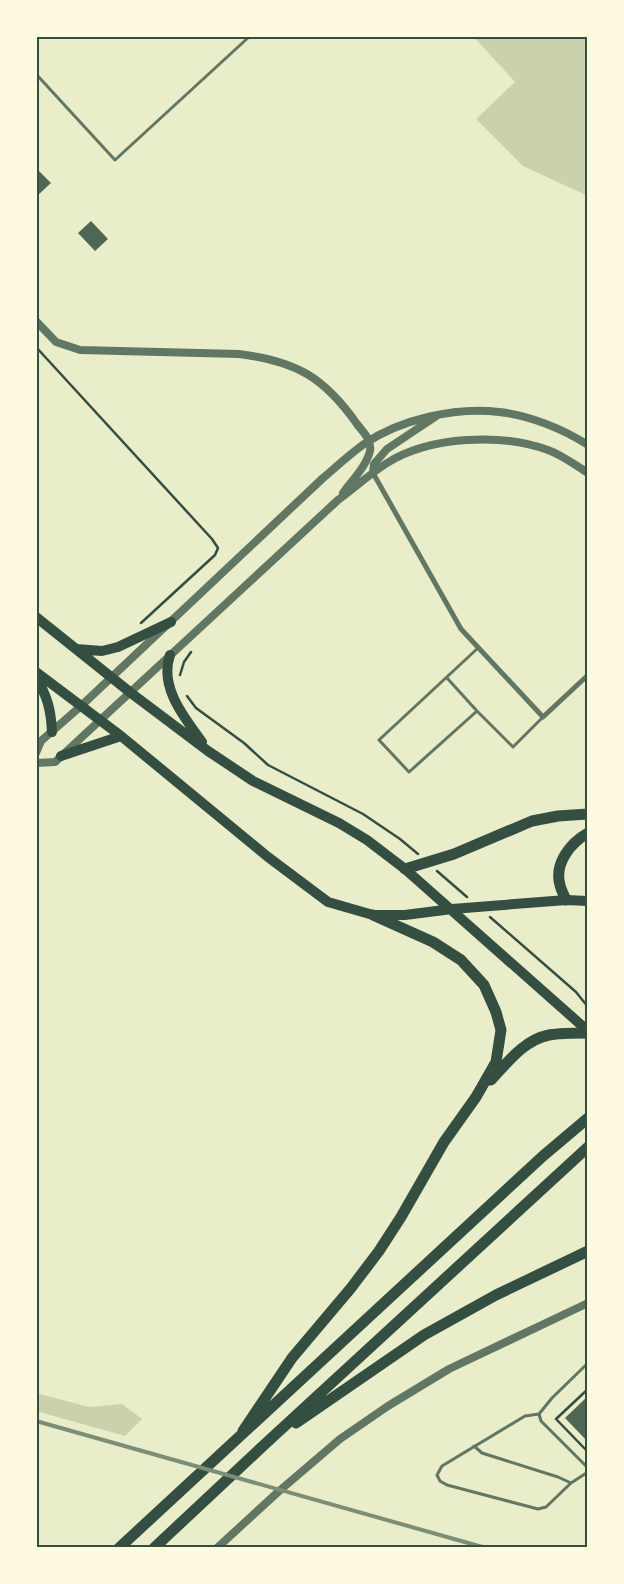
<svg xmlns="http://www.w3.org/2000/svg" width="624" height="1584" font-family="Quicksand,sans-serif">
  <rect width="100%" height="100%" fill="#e9edc9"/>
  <path fill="#cad2ad" d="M 473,36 L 588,36 L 588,196 L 523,166 L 476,119 L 515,82 Z
    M 36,1393 L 89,1407 L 122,1404 L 142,1419 L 125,1436 L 36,1411 Z"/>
  <path fill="#4f6655" d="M 38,170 L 51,183 L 38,195 L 36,193 L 36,172 Z
    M 91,221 L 108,239 L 95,251 L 78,233 Z
    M 588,1396 L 588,1442 L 565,1418 Z"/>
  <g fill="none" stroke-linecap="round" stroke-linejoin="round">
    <path stroke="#344e41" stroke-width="2.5" d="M 36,347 L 212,539 L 218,548 L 215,555 L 141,623
      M 180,675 L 184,662 L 191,652
      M 187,696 L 196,708 L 244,743 L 268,765 L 363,814 L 400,839 L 418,854
      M 437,871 L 467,897
      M 490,917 L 576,992 L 588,1007
      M 588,1389 L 556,1419 L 588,1452"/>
    <path stroke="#617663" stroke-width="3" d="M 36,74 L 115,160 L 250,36
      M 447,678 L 477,711 L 409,772 L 379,740 L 478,648
      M 477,711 L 513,747 L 543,717
      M 588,1363 L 552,1398 L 539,1414 L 541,1421 L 588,1468
      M 539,1414 L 525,1416 L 442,1466 L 437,1475 L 440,1481 L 447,1485 L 538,1509 L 546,1507 L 571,1483 L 588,1472
      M 474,1446 L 482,1453 L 558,1477 L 571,1483"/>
    <path stroke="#617663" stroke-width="5" d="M 373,473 L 461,629 L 543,717 L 588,675"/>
    <path stroke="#617663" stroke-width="8" d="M 36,321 L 56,342 L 80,350 L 239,354 C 296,361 324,377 357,424 C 363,432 372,440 370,451 C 366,467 352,480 343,493
      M 373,473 L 374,464 L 387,449 L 435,417
      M 36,753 L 41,741 L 81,706 L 323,478 C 337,466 350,454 364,444 C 401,419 455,407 499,412 C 529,415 563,429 588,445
      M 36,763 L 55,762 L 338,500 C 354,488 370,474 387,463 C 430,436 502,433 548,450 C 562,455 575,465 588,473
      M 217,1548 L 278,1492 L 340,1439 L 388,1406 L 449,1369 L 588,1303"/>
    <path stroke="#344e41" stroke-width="10" d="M 36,617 L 131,693 L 208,751 L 253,781 L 339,823 L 367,840 L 405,869 L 588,1031
      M 76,649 L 102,651 L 118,647 L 171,622
      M 170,655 C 159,687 184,717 202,742
      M 36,672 L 121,736 L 268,857 L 328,902 L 373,915 L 405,915 L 452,909 L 566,900 L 588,901
      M 36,677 C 47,696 51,709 52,732
      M 61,756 L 121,736"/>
    <path stroke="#344e41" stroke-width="11" d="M 405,869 L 454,854 L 532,821 L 558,816 L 588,814
      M 566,900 C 564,895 561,890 560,885 C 554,864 570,843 588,833
      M 491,1080 C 508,1062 524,1040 549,1035 C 561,1033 575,1033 588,1033
      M 296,1423 L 424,1335 L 496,1295 L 588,1251
      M 243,1431 L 292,1358 L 351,1288 L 379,1251 L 401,1217 L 444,1142 L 476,1097 L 496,1062 L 501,1030 L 496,1012 L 484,985 L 461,960 L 433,942 L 373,915
      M 119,1548 L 543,1156 L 588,1118
      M 154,1548 L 264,1445 L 588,1147"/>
    <path stroke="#7c8e77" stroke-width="4" d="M 36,1421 L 486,1548"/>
  </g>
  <rect width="624" height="1584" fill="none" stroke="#fefae0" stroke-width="75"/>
  <rect x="38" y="38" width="548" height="1508" fill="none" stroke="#344e41" stroke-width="2"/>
</svg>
